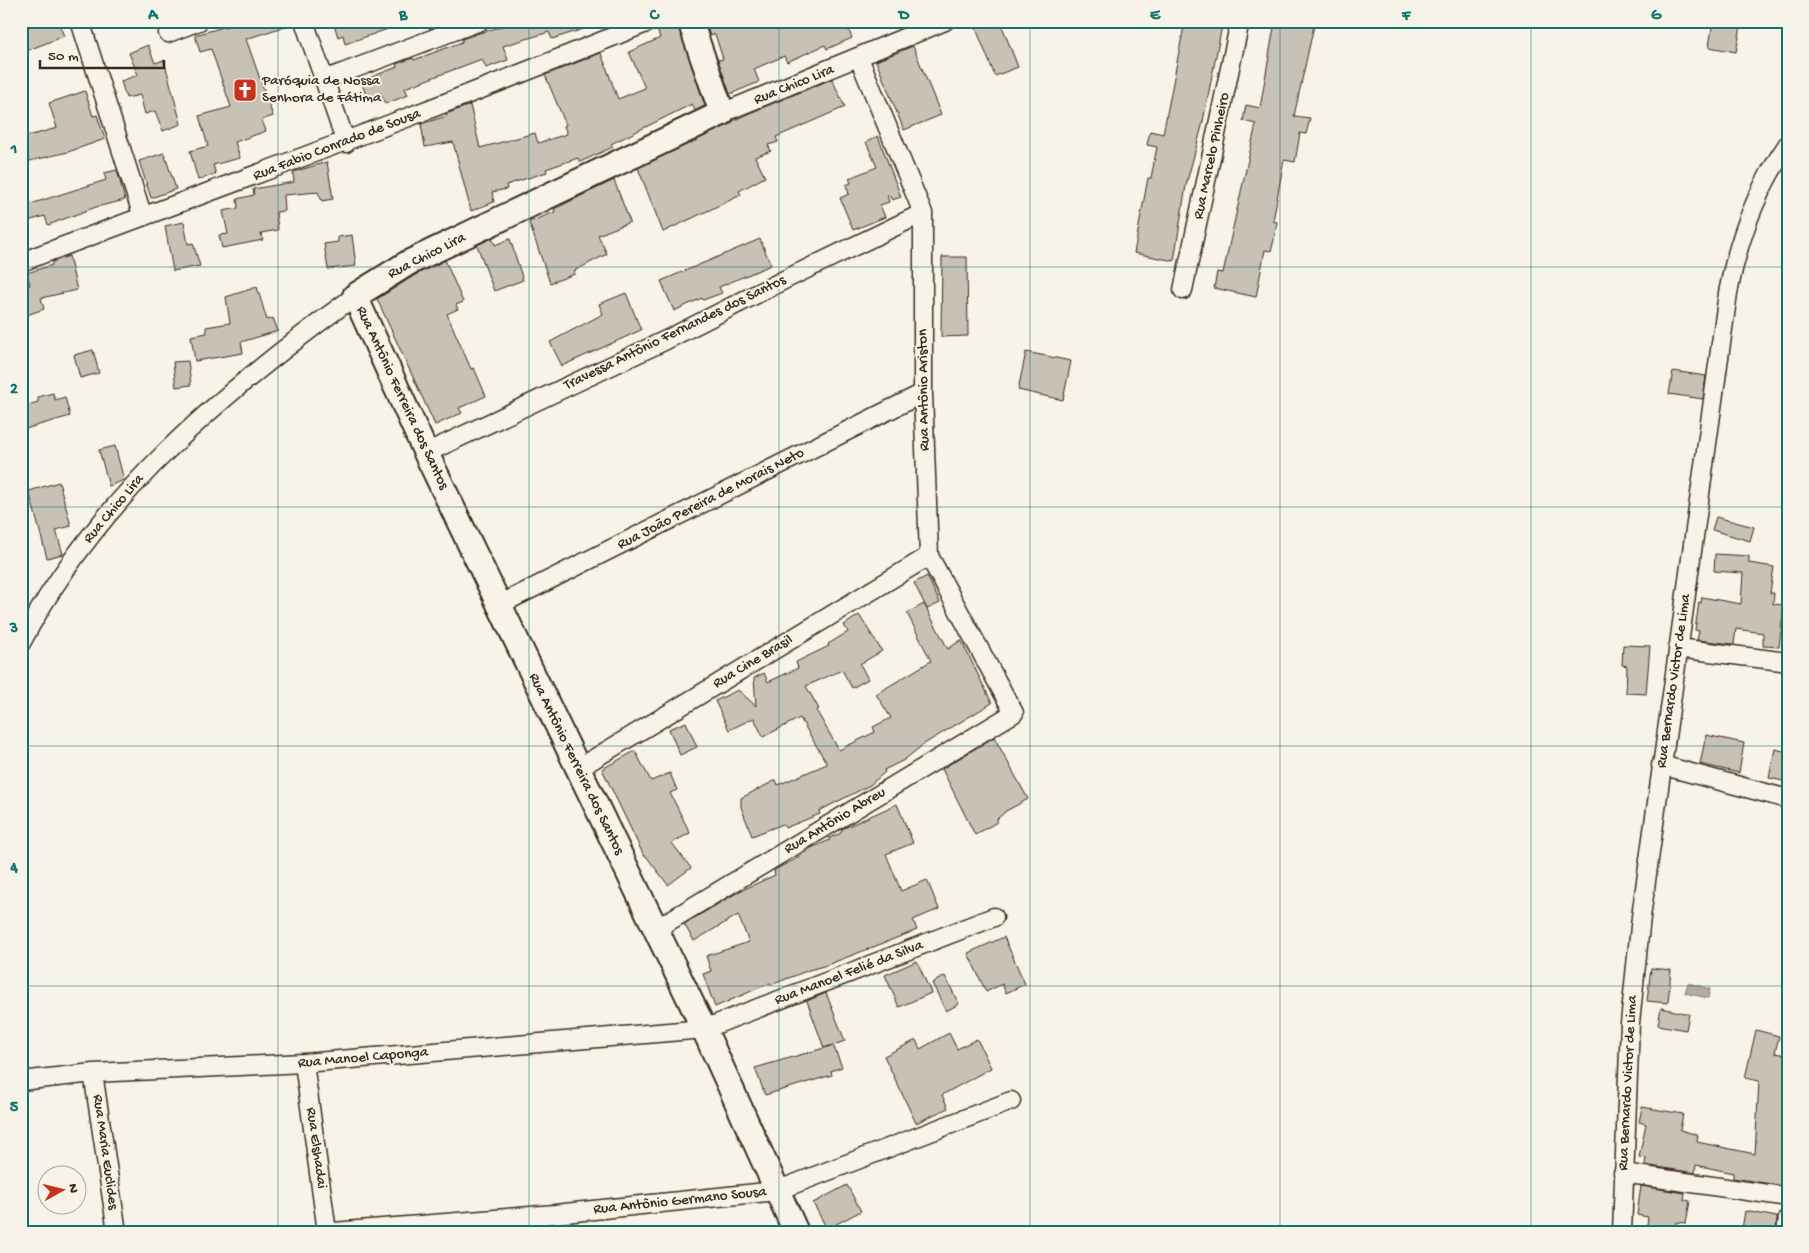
<svg xmlns="http://www.w3.org/2000/svg" width="1809" height="1253" font-family="'Gochi Hand',sans-serif">
  <rect width="100%" height="100%" fill="#f7f3e8"/>
  <filter id="ink" filterUnits="userSpaceOnUse"><feTurbulence type="fractalNoise" baseFrequency=".02" numOctaves="2"/><feDisplacementMap in="SourceGraphic" scale="10" xChannelSelector="R" yChannelSelector="G"/><feConvolveMatrix kernelMatrix="1 2 1 2 8 2 1 2 1" color-interpolation-filters="sRGB"/></filter>
  <g filter="url(#ink)">
    <path fill="#b4aca0" stroke="#84786c" d="M 1688,983 L 1710,989 L 1708,998 L 1685,993 Z"/>
    <path fill="#c8c1b6" stroke="#3b2a1e" d="M 21,21 L 58,21 L 64,36 L 21,53 Z
      M 229,21 L 291,21 L 292,24 L 246,39 L 273,116 L 262,120 L 266,131 L 235,142 L 240,158 L 213,165 L 216,174 L 198,180 L 190,151 L 208,146 L 199,116 L 231,107 L 211,49 L 200,52 L 195,35 L 231,25 Z
      M 333,21 L 405,21 L 405,23 L 345,44 L 343,35 L 338,37 Z
      M 521,21 L 598,21 L 599,24 L 552,39 L 549,32 L 503,46 L 508,60 L 486,68 L 482,59 L 405,88 L 408,95 L 385,104 L 381,93 L 367,98 L 361,81 L 397,67 L 396,64 L 413,58 L 414,60 L 462,42 L 462,39 L 479,33 Z
      M 677,21 L 705,106 L 695,111 L 692,104 L 611,144 L 613,147 L 580,162 L 578,158 L 546,169 L 547,172 L 506,185 L 507,189 L 492,192 L 494,202 L 471,211 L 453,142 L 425,147 L 421,124 L 447,116 L 446,114 L 470,105 L 480,148 L 535,133 L 538,143 L 567,134 L 564,126 L 566,125 L 545,75 L 601,53 L 618,99 L 645,88 L 629,52 L 660,38 L 657,29 L 661,22 Z
      M 705,21 L 845,21 L 852,38 L 827,49 L 825,45 L 787,62 L 784,56 L 754,69 L 759,82 L 730,94 L 718,60 L 723,59 L 715,34 L 710,36 Z
      M 973,21 L 1000,21 L 1018,67 L 995,76 Z
      M 1185,21 L 1223,21 L 1202,126 L 1186,185 L 1174,261 L 1134,253 L 1148,178 L 1151,178 L 1157,147 L 1147,145 L 1150,131 L 1163,134 Z
      M 1275,21 L 1315,21 L 1294,116 L 1310,118 L 1306,134 L 1300,133 L 1295,162 L 1284,160 L 1273,221 L 1277,222 L 1274,240 L 1271,251 L 1265,250 L 1256,297 L 1214,288 L 1217,272 L 1223,273 L 1256,124 L 1243,121 L 1246,105 L 1260,108 Z
      M 1713,21 L 1742,21 L 1736,52 L 1709,47 Z
      M 148,45 L 155,63 L 164,60 L 181,124 L 163,131 L 155,111 L 145,114 L 140,95 L 126,98 L 121,81 L 138,75 L 129,53 Z
      M 913,46 L 941,115 L 904,130 L 876,61 Z
      M 832,79 L 845,107 L 776,137 L 778,142 L 768,145 L 771,151 L 755,157 L 765,177 L 739,191 L 741,195 L 663,232 L 638,168 L 745,115 Z
      M 85,91 L 93,116 L 97,115 L 105,139 L 68,152 L 21,163 L 21,138 L 57,128 L 49,103 Z
      M 878,136 L 901,197 L 892,200 L 889,195 L 887,195 L 889,202 L 880,205 L 885,217 L 853,230 L 840,198 L 849,194 L 846,185 L 851,183 L 849,178 L 877,167 L 866,142 Z
      M 164,153 L 176,189 L 151,198 L 139,161 Z
      M 327,162 L 333,199 L 322,201 L 318,192 L 284,195 L 285,211 L 276,212 L 278,230 L 261,233 L 263,240 L 222,248 L 219,235 L 228,234 L 223,211 L 238,208 L 237,199 L 254,195 L 253,189 L 294,182 L 293,172 Z
      M 117,170 L 125,200 L 96,207 L 48,225 L 45,216 L 21,223 L 21,207 L 106,180 L 104,173 Z
      M 614,180 L 630,222 L 598,235 L 607,254 L 574,271 L 575,274 L 550,283 L 529,222 L 555,212 L 554,209 Z
      M 184,222 L 188,244 L 193,243 L 200,266 L 173,271 L 165,226 Z
      M 352,235 L 356,266 L 328,269 L 324,244 L 338,242 L 338,237 Z
      M 492,238 L 495,245 L 510,239 L 523,280 L 494,291 L 477,245 Z
      M 760,239 L 771,265 L 719,287 L 722,293 L 703,300 L 702,298 L 674,311 L 661,281 Z
      M 69,256 L 77,290 L 41,298 L 44,309 L 21,317 L 21,288 L 30,285 L 27,273 L 52,265 L 52,262 Z
      M 942,257 L 967,257 L 968,336 L 941,337 Z
      M 445,260 L 463,302 L 456,305 L 458,309 L 447,314 L 471,369 L 474,368 L 486,396 L 459,408 L 462,413 L 435,425 L 377,299 L 415,275 Z
      M 257,287 L 267,320 L 273,318 L 278,331 L 241,342 L 243,353 L 195,361 L 191,336 L 207,333 L 206,327 L 230,323 L 226,297 Z
      M 626,293 L 641,330 L 562,366 L 550,342 L 603,314 L 599,304 Z
      M 93,350 L 99,373 L 80,378 L 74,355 Z
      M 1026,352 L 1071,361 L 1063,400 L 1018,390 Z
      M 188,361 L 191,385 L 176,387 L 173,362 Z
      M 1673,371 L 1706,376 L 1703,399 L 1669,394 Z
      M 53,393 L 55,400 L 65,397 L 70,416 L 25,429 L 21,407 L 38,402 L 38,397 Z
      M 115,446 L 124,480 L 109,486 L 99,450 Z
      M 59,482 L 71,526 L 56,530 L 63,554 L 47,558 L 29,491 Z
      M 1716,517 L 1754,527 L 1750,541 L 1712,530 Z
      M 1715,554 L 1749,556 L 1749,563 L 1774,567 L 1770,593 L 1774,593 L 1773,604 L 1784,605 L 1779,647 L 1763,646 L 1763,633 L 1736,629 L 1734,644 L 1697,640 L 1699,631 L 1695,630 L 1699,602 L 1701,603 L 1702,597 L 1741,604 L 1743,573 L 1714,571 Z
      M 927,576 L 940,603 L 927,609 L 914,583 Z
      M 924,604 L 948,649 L 961,640 L 992,703 L 924,744 L 904,760 L 884,770 L 885,772 L 870,785 L 819,811 L 820,814 L 785,828 L 783,824 L 752,836 L 741,807 L 741,798 L 776,780 L 778,785 L 827,764 L 800,718 L 763,737 L 754,718 L 729,730 L 715,701 L 738,690 L 756,706 L 754,678 L 764,673 L 768,682 L 798,668 L 796,662 L 829,646 L 828,644 L 848,632 L 844,625 L 859,615 L 882,651 L 860,664 L 868,679 L 852,688 L 842,670 L 806,686 L 819,709 L 816,710 L 839,750 L 875,732 L 873,727 L 891,718 L 876,694 L 931,661 L 907,613 Z
      M 1623,645 L 1650,646 L 1646,694 L 1626,693 L 1627,666 L 1622,665 Z
      M 686,722 L 697,747 L 680,755 L 669,729 Z
      M 1706,735 L 1744,743 L 1739,773 L 1700,764 Z
      M 994,737 L 1028,799 L 1006,811 L 997,819 L 997,822 L 975,835 L 942,769 Z
      M 1775,749 L 1788,752 L 1788,782 L 1769,778 Z
      M 635,751 L 651,781 L 670,773 L 677,790 L 670,793 L 690,833 L 672,843 L 691,868 L 668,885 L 646,856 L 644,856 L 602,769 Z
      M 897,804 L 913,843 L 886,854 L 901,891 L 927,880 L 939,909 L 913,920 L 917,930 L 827,965 L 809,970 L 771,985 L 770,983 L 715,1007 L 703,974 L 711,971 L 706,956 L 749,942 L 738,915 L 694,941 L 684,924 L 740,891 L 775,875 L 774,870 L 794,860 L 811,848 L 830,840 L 829,838 L 841,833 L 842,829 Z
      M 1004,937 L 1025,984 L 1006,993 L 1002,984 L 986,992 L 968,953 Z
      M 917,961 L 931,993 L 899,1007 L 885,975 Z
      M 1651,968 L 1671,970 L 1668,1003 L 1647,1001 Z
      M 945,976 L 959,1004 L 946,1011 L 932,983 Z
      M 826,993 L 845,1041 L 824,1048 L 833,1045 L 842,1067 L 831,1071 L 832,1075 L 765,1095 L 755,1068 L 824,1048 L 807,1001 Z
      M 1661,1008 L 1689,1014 L 1686,1030 L 1658,1025 Z
      M 1756,1030 L 1779,1036 L 1775,1053 L 1788,1055 L 1782,1158 L 1787,1159 L 1784,1186 L 1733,1178 L 1733,1173 L 1696,1165 L 1695,1173 L 1645,1165 L 1646,1158 L 1639,1157 L 1646,1124 L 1639,1122 L 1642,1107 L 1683,1114 L 1680,1130 L 1698,1135 L 1697,1142 L 1755,1154 L 1759,1081 L 1745,1078 Z
      M 949,1033 L 957,1049 L 977,1039 L 991,1068 L 942,1095 L 948,1108 L 916,1123 L 884,1056 L 916,1040 L 920,1049 Z
      M 847,1185 L 861,1211 L 827,1229 L 813,1203 Z
      M 1641,1186 L 1685,1193 L 1684,1200 L 1690,1201 L 1686,1223 L 1677,1222 L 1675,1232 L 1646,1232 L 1648,1217 L 1637,1215 Z
      M 1745,1211 L 1777,1217 L 1776,1232 L 1742,1229 Z"/>
    <g fill="none" stroke-linecap="round" stroke-linejoin="round">
      <g stroke="#3b2a1e" stroke-width="21">
        <path id="street" d="M 80,21 L 143,217
          M 304,21 L 346,143
          M 168,33 L 199,21
          M 324,80 L 480,21
          M 722,113 L 945,21
          M 21,262 C 232,183 443,107 651,21
          M 1183,290 L 1240,21
          M 426,453 L 666,340 L 786,279 L 923,213
          M 499,605 L 923,393
          M 21,643 C 97,497 224,391 355,296
          M 1678,648 L 1788,662
          M 1661,765 L 1788,799
          M 577,769 L 929,556
          M 656,929 L 1014,713 L 929,556 L 923,393 L 923,213 L 859,58
          M 304,1063 L 327,1232
          M 93,1073 L 117,1232
          M 21,1081 L 93,1073 L 304,1063 L 704,1029 L 994,917
          M 1623,1173 L 1788,1197
          M 333,1232 L 555,1214 L 776,1191 L 1011,1101
          M 1622,1232 L 1630,1023 L 1641,917 L 1728,293 C 1738,239 1756,190 1788,144
          M 1786,1232 L 1788,1218"/>
      </g>
      <g stroke="#3b2a1e" stroke-width="28">
        <path id="secondary" d="M 690,21 L 722,113 L 408,263 L 355,296 L 426,453 L 704,1029 L 796,1232"/>
      </g>
      <use href="#street" stroke="#f7f3e8" stroke-width="18"/>
      <use href="#secondary" stroke="#f7f3e8" stroke-width="24"/>
    </g>
  </g>
  <path fill="none" stroke="#0f766e" stroke-width="1" stroke-opacity="0.55" d="M 278,21 L 278,1232M 529,21 L 529,1232M 779,21 L 779,1232M 1030,21 L 1030,1232M 1280,21 L 1280,1232M 1531,21 L 1531,1232M 21,267 L 1788,267M 21,507 L 1788,507M 21,746 L 1788,746M 21,986 L 1788,986"/>
  <defs>
    <g id="church-square" transform="scale(1.25)"><rect x="-9" y="-9" width="18" height="18" rx="4" fill="#c8321e" stroke="#f7f3e8"/><path d="M-1.2-6h2.4v3.5h3.3v2.4h-3.3V6h-2.4V-.1h-3.3v-2.4h3.3Z" fill="#fff"/></g>
  </defs>
  <g fill-rule="evenodd">
    <use href="#church-square" x="245" y="90"/>
  </g>
  <g text-anchor="middle" dominant-baseline="central" stroke-width="4" stroke-linejoin="round" paint-order="stroke">
    <g font-size="15" fill="#3b2a1e" stroke="#f7f3e8" text-anchor="start">
      <text x="262" y="81">Paróquia de Nossa<tspan x="262" dy="17">Senhora de Fátima</tspan></text>
    </g>
    <g font-size="15" fill="#3b2a1e" stroke="#f7f3e8">
      <text transform="translate(794 85) rotate(-22)">Rua Chico Lira</text>
      <text transform="translate(337 145) rotate(-21)">Rua Fabio Conrado de Sousa</text>
      <text transform="translate(1212 156) rotate(-78)">Rua Marcelo Pinheiro</text>
      <text transform="translate(427 256) rotate(-27)">Rua Chico Lira</text>
      <text transform="translate(675 333) rotate(-26)">Travessa Antônio Fernandes dos Santos</text>
      <text transform="translate(924 390) rotate(-91)">Rua Antônio Ariston</text>
      <text transform="translate(402 398) rotate(65)">Rua Antônio Ferreira dos Santos</text>
      <text transform="translate(711 499) rotate(-27)">Rua João Pereira de Morais Neto</text>
      <text transform="translate(114 509) rotate(-50)">Rua Chico Lira</text>
      <text transform="translate(753 662) rotate(-31)">Rua Cine Brasil</text>
      <text transform="translate(1674 681) rotate(-82)">Rua Bernardo Victor de Lima</text>
      <text transform="translate(576 764) rotate(64)">Rua Antônio Ferreira dos Santos</text>
      <text transform="translate(835 821) rotate(-31)">Rua Antônio Abreu</text>
      <text transform="translate(849 973) rotate(-21)">Rua Manoel Felié da Silva</text>
      <text transform="translate(363 1058) rotate(-5)">Rua Manoel Caponga</text>
      <text transform="translate(1628 1083) rotate(-87)">Rua Bernardo Victor de Lima</text>
      <text transform="translate(316 1148) rotate(82)">Rua Elshadai</text>
      <text transform="translate(105 1152) rotate(82)">Rua Maria Euclides</text>
      <text transform="translate(680 1201) rotate(-6)">Rua Antônio Germano Sousa</text>
    </g>
  </g>
  <rect width="1809" height="1253" fill="none" stroke="#f7f3e8" stroke-width="55"/>
  <g transform="translate(62 1190) rotate(82)"><circle r="24" fill="#f7f3e8" stroke="#aca397"/>
  <path d="M0-4L9 19L0 12L-9 19Z" fill="#c8321e"/>
  <text y="-8" font-size="14" font-weight="bold" text-anchor="middle" fill="#3b2a1e">N</text>
  </g>
  <path d="M40 60v8h124v-8" fill="none" stroke="#3b2a1e" stroke-width="2.5"/>
  <text x="48" y="60" font-size="15" fill="#3b2a1e" stroke="#f7f3e8" stroke-width="4" paint-order="stroke">50 m</text>
  <rect x="28" y="28" width="1754" height="1198" fill="none" stroke="#0f766e" stroke-width="2"/>
  <g font-size="16" text-anchor="middle" font-weight="bold" fill="#0f766e">
    <text x="153" y="19">A</text>
    <text x="403" y="19">B</text>
    <text x="654" y="19">C</text>
    <text x="904" y="19">D</text>
    <text x="1155" y="19">E</text>
    <text x="1406" y="19">F</text>
    <text x="1656" y="19">G</text>
    <text x="14" y="153">1</text>
    <text x="14" y="393">2</text>
    <text x="14" y="632">3</text>
    <text x="14" y="872">4</text>
    <text x="14" y="1111">5</text>
  </g>
</svg>
